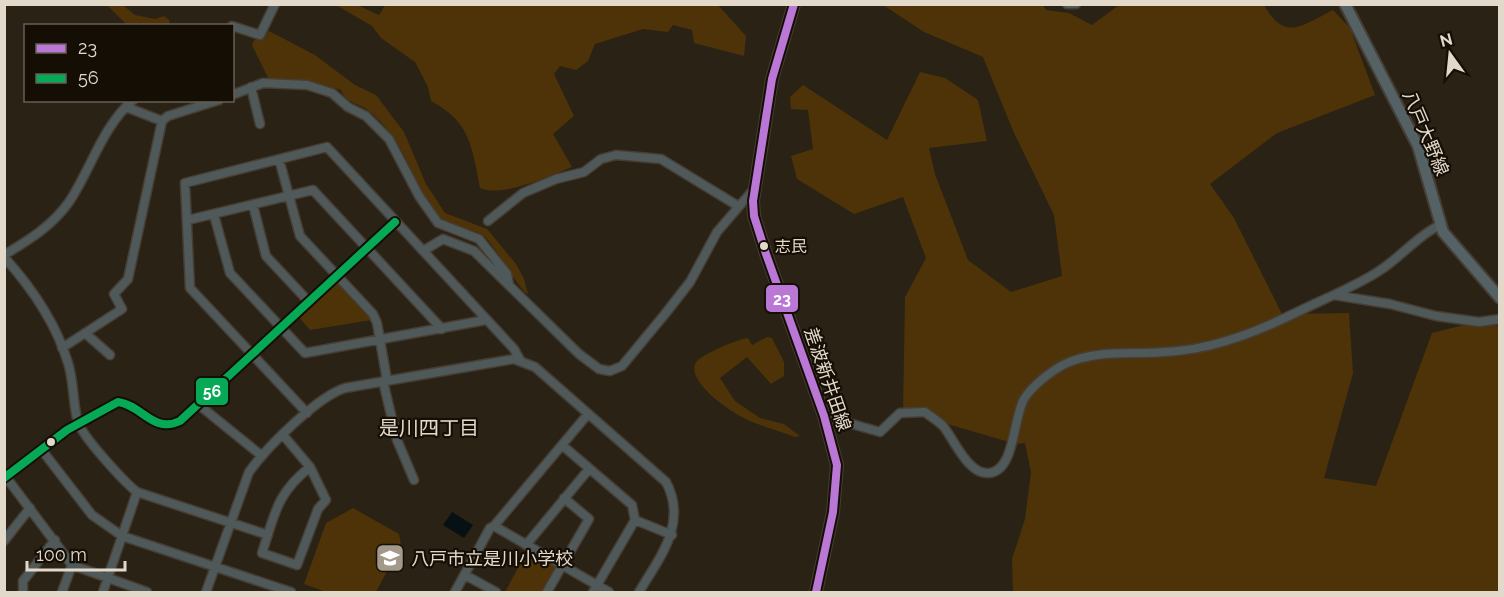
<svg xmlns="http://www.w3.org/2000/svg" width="1504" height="597" font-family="Raleway,'Noto Sans JP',sans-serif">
  <rect width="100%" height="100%" fill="#2a2215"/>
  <path fill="#4d3307" d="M 386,4 L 718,5 L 746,36 L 744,56 L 694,43 L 692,30 L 673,25 L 668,32 L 643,29 L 595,44 L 588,61 L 576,70 L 560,66 L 554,74 L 574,116 L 553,134 L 572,167 C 550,176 502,198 480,188 C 472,148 471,122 431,101 L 428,87 L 415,62 L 381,38 L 372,26 L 336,5 L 357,5 L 379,15 Z
    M 107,5 L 123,5 L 135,15 L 155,19 L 164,16 L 169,20 L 170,25 L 127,25 Z
    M 883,5 L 1043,5 L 1046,10 L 1069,13 L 1092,25 L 1119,5 L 1264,5 C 1285,42 1301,26 1333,10 L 1350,28 L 1375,95 L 1277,133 L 1210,184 L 1234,218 L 1282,314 L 1349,313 L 1353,373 L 1324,478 L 1376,486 L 1432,333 L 1480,321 L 1499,326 L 1499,592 L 1013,592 L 1012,559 L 1025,519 L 1031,472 L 1025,443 L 1016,444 L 903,411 L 905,297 L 926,258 L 903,197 L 854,214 L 797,179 L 791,156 L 813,149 L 808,110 L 791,109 L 790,97 L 803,85 L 887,140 L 920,72 L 945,78 L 978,100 L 987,141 L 929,148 L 935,174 L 968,260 L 1011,292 L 1062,276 L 1054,215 L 1014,133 L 983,57 L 924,32 Z
    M 269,31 L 315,55 L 355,85 L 376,95 L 404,132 L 426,184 L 445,213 L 487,229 L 516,264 L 524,279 L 528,294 C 520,292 498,249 485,237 C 473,227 455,230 443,220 C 424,205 409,160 394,138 C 388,129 378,118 369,111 C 360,103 346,104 341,90 L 313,82 L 268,78 L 252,45 L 254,40 L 264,37 Z
    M 339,281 L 372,320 L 310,330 L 298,316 L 335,282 Z
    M 767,337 L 772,338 L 784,362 L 784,376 L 771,384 L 747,357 L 720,378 L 735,401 L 760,418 L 784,424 L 800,436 L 795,437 C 778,430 758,426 742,417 C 728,410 683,379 697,361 C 702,356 711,352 717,349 C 728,344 737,340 748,338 L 752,345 Z
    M 353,508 L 399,534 L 401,545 L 376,592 L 326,592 L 304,584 L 326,523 Z
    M 527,551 L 556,566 L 557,569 L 544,592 L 505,592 Z"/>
  <path fill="#071013" d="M 452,512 L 473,525 L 464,538 L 443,525 Z"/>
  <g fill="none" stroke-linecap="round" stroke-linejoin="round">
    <g stroke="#463e34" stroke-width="11">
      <path id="minor" d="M 1067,4 L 1076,4
        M 232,26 L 260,35 L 275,4
        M 251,87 L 260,124
        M 232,95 L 263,83 L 307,85 L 332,93 L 348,107 L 366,116 L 389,139 L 419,196 L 438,223 L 479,239 L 507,274 L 509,285
        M 126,107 L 162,121
        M 279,159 L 300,236 L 373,314 L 377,323 L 387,380
        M 253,205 L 266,256 L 309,302
        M 214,215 L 230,273 L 305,353 L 486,320
        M 188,220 L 313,190 L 442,329
        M 488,221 L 523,193 L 556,179 L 584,172 L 601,159 L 616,155 L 661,159 L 738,206
        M 423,251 L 443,239 L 474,251 L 579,354 L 599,369 L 610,371 L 622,366 L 665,314 L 690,282 L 717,232 L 754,189
        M 4,255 C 29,240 52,226 69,202 C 91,169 102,127 133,100
        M 4,257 C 32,288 56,323 68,363 C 74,381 73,407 78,422 C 82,436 124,482 137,492 L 268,535
        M 1334,295 L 1390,304 L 1436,316 L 1479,322 L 1500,319
        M 85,333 L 110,355
        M 62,348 L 122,309 L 114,294 L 128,279 L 162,121 L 168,116 L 219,100
        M 383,381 L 397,440 L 414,480
        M 199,405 L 262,456
        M 307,413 L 190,288 L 185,183 L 327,147 L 514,349 L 520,360
        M 824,416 L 880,432 L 900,413 L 925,412 C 931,417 938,421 943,426 C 954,439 968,475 989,473 C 1015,471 1013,418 1024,399 C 1032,386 1051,371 1065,364 C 1096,349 1131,355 1164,352 C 1184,351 1207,347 1226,341 C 1257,332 1285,318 1314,304 C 1336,294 1359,284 1379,271 C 1401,257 1417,236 1440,225
        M 283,435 L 310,467 L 326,500 L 318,509 L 297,565 L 262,553 C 275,514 276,494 310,467
        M 562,445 L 632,505 L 635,520 L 593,592
        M 41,449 L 92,515 L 122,536 L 291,592
        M 6,477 L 72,565 L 147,592
        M 4,478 L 67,430 L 118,402 C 142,405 153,434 180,421 L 395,222
        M 635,520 L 672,535
        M 494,526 L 609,592
        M 4,541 L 30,508
        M 526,545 L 589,469
        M 465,575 L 496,592
        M 23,592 L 23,581 L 55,540
        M 62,592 L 72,565
        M 103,592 L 137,492
        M 206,592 L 249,472 C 267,447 317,397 345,388 L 514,359 L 535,367 L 666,482 C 688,523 660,557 639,592
        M 455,592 L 490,528 L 494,526 L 588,414
        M 547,592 L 589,519 L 564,498"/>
    </g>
    <g stroke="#463e34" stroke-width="14">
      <path id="major" d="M 794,4 L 772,79 L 753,201 L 754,216 L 766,254 L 824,416 L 837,465 L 833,512 L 816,592
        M 1345,4 L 1418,146 L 1443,232 L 1500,298"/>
    </g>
    <use href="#minor" stroke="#50595a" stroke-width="8"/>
    <use href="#major" stroke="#546266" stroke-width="10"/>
    <g stroke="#150e05" stroke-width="12">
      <path id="bus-1" d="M 794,4 L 772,79 L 753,201 L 754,216 L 766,254 L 824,416 L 837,465 L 833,512 L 816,592"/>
    </g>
    <g stroke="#150e05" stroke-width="12">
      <path id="bus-2" d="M 4,478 L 67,430 L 118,402 C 142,405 153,434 180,421 L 395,222"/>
    </g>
    <use href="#bus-1" stroke="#ba77d6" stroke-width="8"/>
    <use href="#bus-2" stroke="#06aa56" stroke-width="8"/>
  </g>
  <defs>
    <g id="school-square" transform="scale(1.5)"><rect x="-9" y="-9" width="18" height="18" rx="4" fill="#a2998b" stroke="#150e05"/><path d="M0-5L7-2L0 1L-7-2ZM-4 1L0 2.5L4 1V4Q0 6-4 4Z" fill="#fff"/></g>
  </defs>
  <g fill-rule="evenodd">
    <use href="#school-square" x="390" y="558"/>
  </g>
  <g fill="#e3d9cb" stroke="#150e05" stroke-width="2">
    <circle cx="764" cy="246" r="5"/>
    <circle cx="51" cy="442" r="5"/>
  </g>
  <g text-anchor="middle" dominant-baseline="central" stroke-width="4.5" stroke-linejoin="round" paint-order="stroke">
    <g font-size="16" fill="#e3d9cb" stroke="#150e05" text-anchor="start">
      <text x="775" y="246">志民</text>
    </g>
    <g font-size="18" fill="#e3d9cb" stroke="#150e05">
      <text transform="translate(1426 133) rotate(67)">八戸大野線</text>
      <text transform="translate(828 379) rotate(71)">差波新井田線</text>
    </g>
    <g font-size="18" fill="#e3d9cb" stroke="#150e05" text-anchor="start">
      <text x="411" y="558">八戸市立是川小学校</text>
    </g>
    <g font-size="20" fill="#e3d9cb" stroke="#150e05">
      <text x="429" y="428">是川四丁目</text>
    </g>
  </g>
  <g stroke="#150e05" stroke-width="2">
    <rect x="765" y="284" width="34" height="29" rx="6" fill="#ba77d6"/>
    <rect x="195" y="377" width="34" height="29" rx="6" fill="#06aa56"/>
  </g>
  <g font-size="16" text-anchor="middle" font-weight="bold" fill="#fff">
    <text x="782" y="305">23</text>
    <text x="212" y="397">56</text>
  </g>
  <rect width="1504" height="597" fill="none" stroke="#e3d9cb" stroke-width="12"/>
  <rect x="24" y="24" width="210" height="78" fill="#150e05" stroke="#675f54" stroke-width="1.5"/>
  <rect x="36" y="44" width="30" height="9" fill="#ba77d6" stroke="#675f54" stroke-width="1.5"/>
  <text x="78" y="54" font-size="18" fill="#e3d9cb">23</text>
  <rect x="36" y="74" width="30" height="9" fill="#06aa56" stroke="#675f54" stroke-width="1.5"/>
  <text x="78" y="84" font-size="18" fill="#e3d9cb">56</text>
  <g transform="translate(1450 54) rotate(345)" stroke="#150e05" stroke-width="4.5" paint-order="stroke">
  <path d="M0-4.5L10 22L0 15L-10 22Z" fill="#e3d9cb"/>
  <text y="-9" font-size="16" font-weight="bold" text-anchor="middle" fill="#e3d9cb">N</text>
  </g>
  <path d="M27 561v9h98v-9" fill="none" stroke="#e3d9cb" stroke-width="3"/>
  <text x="36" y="561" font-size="18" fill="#e3d9cb" stroke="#150e05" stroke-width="4.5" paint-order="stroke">100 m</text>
</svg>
